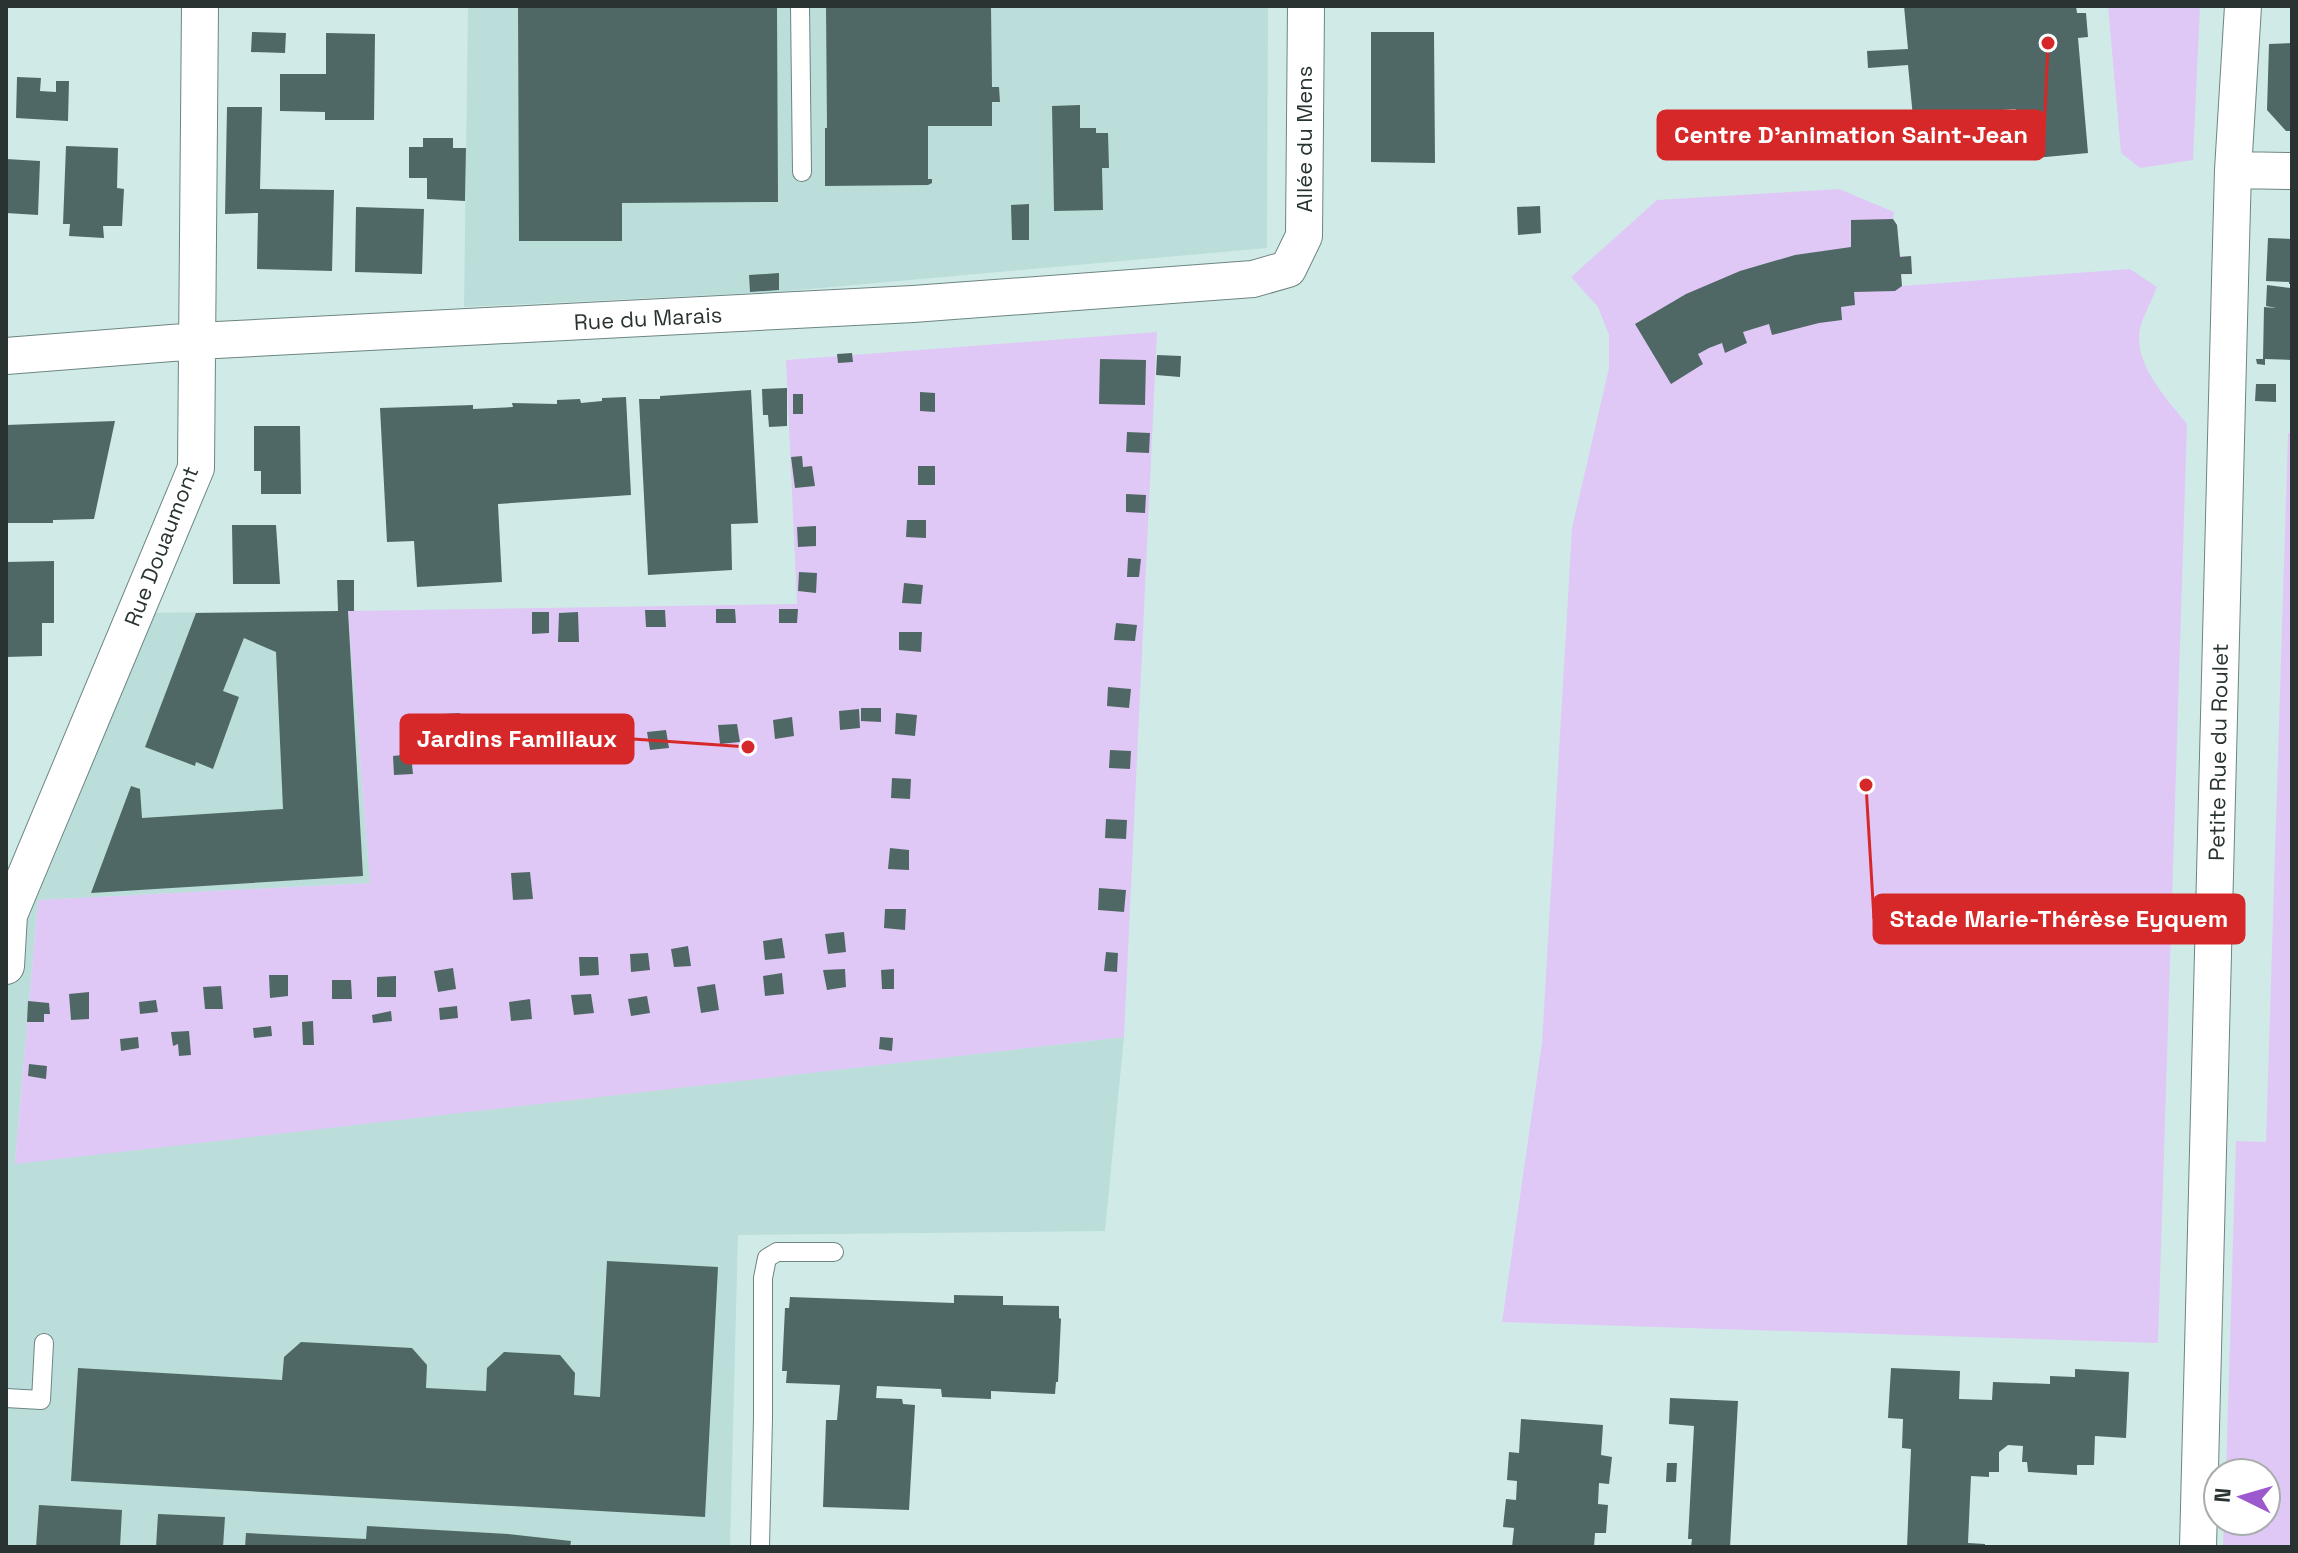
<svg xmlns="http://www.w3.org/2000/svg" width="2298" height="1553" font-family="'Space Grotesk',sans-serif">
  <rect width="100%" height="100%" fill="#d0ebe7"/>
  <path fill="#bbdedb" d="M 468,6 L 1268,6 L 1267,248 L 777,292 L 464,307 Z
    M 348,611 L 370,883 L 38,900 L 15,1163 L 1124,1037 L 1105,1231 L 738,1235 L 730,1547 L 6,1547 L 6,906 L 126,613 Z"/>
  <path fill="#e0c8f6" d="M 2108,6 L 2200,6 L 2193,160 L 2140,168 L 2121,153 Z
    M 1839,189 L 1894,212 L 1893,219 L 1897,225 L 1900,256 L 1911,256 L 1912,274 L 1901,275 L 1902,286 L 2130,269 L 2157,287 C 2152,301 2143,315 2140,329 C 2133,364 2167,399 2187,424 L 2158,1343 L 1502,1322 L 1542,1043 L 1572,528 L 1609,368 L 1609,335 L 1598,307 L 1571,277 L 1657,200 Z
    M 1157,332 L 1124,1037 L 15,1164 L 38,900 L 370,883 L 348,611 L 797,604 L 786,360 Z
    M 2288,433 L 2292,433 L 2292,1547 L 2223,1547 L 2224,1521 L 2266,1521 L 2266,1473 L 2226,1473 L 2236,1141 L 2266,1142 Z"/>
  <path fill="#506865" d="M 518,6 L 777,6 L 778,202 L 622,203 L 622,241 L 519,241 Z
    M 826,6 L 991,6 L 992,87 L 999,87 L 1000,102 L 992,102 L 992,126 L 928,126 L 928,179 L 932,179 L 932,183 L 928,185 L 825,186 L 825,128 L 827,128 Z
    M 1904,6 L 2076,6 L 2077,13 L 2086,13 L 2088,37 L 2078,38 L 2088,153 L 2035,158 L 2026,150 L 2024,115 L 2015,109 L 1990,111 L 1966,137 L 1967,154 L 1917,159 L 1908,65 L 1868,68 L 1867,51 L 1908,49 Z
    M 252,32 L 286,33 L 285,53 L 251,52 Z
    M 1371,32 L 1434,32 L 1435,163 L 1371,162 Z
    M 326,33 L 375,34 L 374,120 L 325,120 L 325,112 L 280,111 L 280,74 L 326,74 Z
    M 2292,43 L 2292,131 L 2286,131 L 2267,110 L 2269,44 Z
    M 17,77 L 41,78 L 40,91 L 56,92 L 56,81 L 69,81 L 68,121 L 16,118 Z
    M 1080,105 L 1080,128 L 1096,128 L 1096,133 L 1108,133 L 1109,168 L 1102,168 L 1103,210 L 1054,211 L 1052,106 Z
    M 227,107 L 262,107 L 260,189 L 334,190 L 332,271 L 257,269 L 258,213 L 225,214 Z
    M 423,138 L 453,138 L 453,148 L 466,148 L 465,201 L 427,199 L 427,178 L 409,178 L 409,147 L 423,147 Z
    M 66,146 L 118,148 L 117,188 L 124,189 L 122,226 L 103,226 L 104,238 L 69,236 L 70,224 L 63,224 Z
    M 6,159 L 40,161 L 38,215 L 6,213 Z
    M 1029,204 L 1029,240 L 1012,240 L 1011,205 Z
    M 1540,206 L 1541,233 L 1518,235 L 1517,207 Z
    M 356,207 L 424,209 L 422,274 L 355,272 Z
    M 1893,219 L 1897,225 L 1900,257 L 1911,256 L 1912,274 L 1901,274 L 1902,286 L 1895,291 L 1854,292 L 1855,305 L 1841,307 L 1842,320 L 1819,323 L 1772,335 L 1769,324 L 1743,332 L 1747,343 L 1725,353 L 1722,343 L 1709,348 L 1698,354 L 1703,364 L 1671,384 L 1635,324 L 1686,294 L 1740,271 L 1795,255 L 1851,247 L 1851,220 Z
    M 2268,238 L 2292,239 L 2292,284 L 2289,284 L 2289,282 L 2266,281 Z
    M 779,273 L 779,290 L 750,292 L 749,275 Z
    M 2267,285 L 2291,288 L 2292,360 L 2265,359 L 2265,365 L 2257,364 L 2256,359 L 2263,359 L 2264,307 L 2276,308 L 2266,306 Z
    M 852,353 L 853,362 L 838,363 L 837,354 Z
    M 1157,355 L 1181,356 L 1180,377 L 1156,375 Z
    M 1100,359 L 1146,360 L 1145,405 L 1099,404 Z
    M 2256,384 L 2276,384 L 2276,402 L 2255,401 Z
    M 787,388 L 787,426 L 769,427 L 768,415 L 763,415 L 762,389 Z
    M 751,390 L 758,523 L 731,524 L 732,570 L 648,575 L 639,399 L 660,399 L 660,396 Z
    M 920,392 L 935,393 L 935,412 L 920,411 Z
    M 793,394 L 803,394 L 803,414 L 793,414 Z
    M 626,397 L 631,495 L 498,504 L 502,582 L 417,587 L 414,541 L 387,542 L 380,408 L 473,405 L 473,409 L 513,407 L 512,403 L 557,404 L 557,400 L 580,399 L 581,403 L 602,401 L 602,398 Z
    M 115,421 L 94,519 L 53,520 L 53,523 L 6,523 L 6,425 Z
    M 254,426 L 300,426 L 301,494 L 261,494 L 261,471 L 254,471 Z
    M 1127,432 L 1150,433 L 1149,453 L 1126,452 Z
    M 802,456 L 803,467 L 812,466 L 815,486 L 795,488 L 791,457 Z
    M 918,466 L 935,466 L 935,485 L 918,485 Z
    M 1126,494 L 1146,495 L 1145,513 L 1126,512 Z
    M 907,520 L 926,520 L 926,538 L 906,537 Z
    M 232,525 L 276,525 L 280,584 L 233,584 Z
    M 816,526 L 816,546 L 798,547 L 797,527 Z
    M 1128,558 L 1141,559 L 1139,577 L 1127,577 Z
    M 54,561 L 54,623 L 42,623 L 42,656 L 6,657 L 6,562 Z
    M 799,572 L 817,573 L 816,593 L 798,591 Z
    M 337,580 L 354,580 L 354,611 L 348,611 L 363,876 L 91,893 L 131,786 L 140,789 L 142,818 L 283,809 L 276,652 L 244,638 L 223,691 L 239,697 L 213,769 L 196,762 L 195,766 L 145,747 L 196,613 L 338,611 Z
    M 904,583 L 923,585 L 921,604 L 902,603 Z
    M 716,609 L 735,609 L 736,623 L 716,623 Z
    M 779,609 L 798,609 L 797,623 L 779,623 Z
    M 645,610 L 665,610 L 666,627 L 646,627 Z
    M 532,612 L 549,612 L 549,633 L 532,634 Z
    M 578,612 L 579,642 L 558,642 L 559,613 Z
    M 1116,623 L 1137,625 L 1135,641 L 1114,640 Z
    M 899,632 L 922,632 L 921,652 L 899,650 Z
    M 1108,687 L 1131,689 L 1129,708 L 1107,706 Z
    M 861,708 L 881,708 L 881,722 L 861,721 Z
    M 859,709 L 860,728 L 840,730 L 839,711 Z
    M 460,713 L 461,732 L 443,732 L 442,714 Z
    M 896,713 L 917,715 L 915,736 L 895,734 Z
    M 792,717 L 794,736 L 775,739 L 773,720 Z
    M 737,724 L 740,742 L 720,744 L 718,725 Z
    M 666,730 L 669,748 L 650,750 L 647,732 Z
    M 537,743 L 539,763 L 520,764 L 519,744 Z
    M 1110,750 L 1131,751 L 1130,769 L 1109,768 Z
    M 411,754 L 413,774 L 394,775 L 393,756 Z
    M 892,778 L 911,779 L 910,799 L 891,798 Z
    M 1106,819 L 1127,820 L 1126,839 L 1105,838 Z
    M 890,848 L 909,850 L 909,870 L 888,869 Z
    M 530,872 L 533,899 L 513,900 L 511,873 Z
    M 1099,888 L 1126,890 L 1124,912 L 1098,910 Z
    M 885,909 L 906,909 L 905,930 L 884,928 Z
    M 844,932 L 846,952 L 828,954 L 825,934 Z
    M 782,938 L 785,958 L 765,960 L 763,941 Z
    M 688,946 L 691,966 L 674,967 L 671,949 Z
    M 1106,952 L 1118,953 L 1117,972 L 1104,971 Z
    M 648,953 L 650,970 L 631,972 L 630,954 Z
    M 579,957 L 598,957 L 599,975 L 580,976 Z
    M 453,968 L 456,989 L 438,992 L 434,971 Z
    M 845,969 L 846,987 L 827,990 L 823,970 Z
    M 894,969 L 894,989 L 882,989 L 881,970 Z
    M 782,973 L 784,994 L 765,996 L 763,976 Z
    M 269,975 L 288,975 L 288,996 L 270,998 Z
    M 396,976 L 396,997 L 377,997 L 377,977 Z
    M 332,980 L 351,980 L 352,999 L 332,999 Z
    M 715,984 L 719,1010 L 701,1013 L 697,987 Z
    M 221,986 L 223,1009 L 205,1009 L 203,987 Z
    M 89,992 L 89,1019 L 71,1020 L 69,994 Z
    M 591,994 L 594,1013 L 574,1015 L 571,995 Z
    M 647,996 L 650,1013 L 631,1016 L 628,999 Z
    M 530,999 L 532,1019 L 511,1021 L 509,1002 Z
    M 156,1000 L 158,1012 L 140,1014 L 139,1002 Z
    M 28,1001 L 49,1003 L 50,1014 L 44,1014 L 44,1022 L 27,1022 Z
    M 457,1006 L 458,1018 L 440,1020 L 439,1008 Z
    M 391,1011 L 392,1021 L 373,1023 L 372,1015 Z
    M 313,1021 L 314,1045 L 303,1045 L 302,1022 Z
    M 271,1026 L 272,1036 L 254,1038 L 253,1028 Z
    M 189,1031 L 191,1055 L 179,1056 L 178,1044 L 173,1046 L 171,1032 Z
    M 138,1037 L 139,1048 L 121,1051 L 120,1039 Z
    M 880,1037 L 893,1038 L 892,1051 L 879,1049 Z
    M 29,1064 L 47,1066 L 46,1079 L 28,1076 Z
    M 607,1261 L 718,1267 L 705,1517 L 71,1481 L 78,1368 L 282,1380 L 284,1357 L 301,1342 L 412,1348 L 427,1365 L 426,1388 L 486,1391 L 487,1368 L 504,1352 L 560,1355 L 575,1373 L 574,1395 L 600,1397 Z
    M 954,1295 L 1003,1296 L 1003,1305 L 1059,1306 L 1059,1318 L 1061,1319 L 1058,1382 L 1056,1382 L 1055,1394 L 991,1391 L 991,1399 L 942,1397 L 941,1389 L 877,1386 L 876,1398 L 902,1399 L 903,1404 L 915,1405 L 909,1510 L 823,1507 L 826,1420 L 837,1420 L 840,1385 L 786,1383 L 787,1371 L 782,1371 L 785,1308 L 789,1308 L 790,1297 L 954,1303 Z
    M 1891,1368 L 1960,1371 L 1959,1399 L 1992,1400 L 1993,1382 L 2050,1384 L 2050,1376 L 2075,1377 L 2075,1369 L 2129,1372 L 2126,1438 L 2095,1436 L 2094,1465 L 2077,1465 L 2077,1475 L 2028,1472 L 2027,1462 L 2022,1462 L 2023,1446 L 2008,1445 L 1999,1452 L 1999,1472 L 1989,1472 L 1989,1477 L 1971,1476 L 1968,1543 L 1985,1544 L 1985,1547 L 1907,1547 L 1911,1449 L 1902,1448 L 1903,1419 L 1888,1418 Z
    M 1670,1398 L 1738,1401 L 1730,1547 L 1691,1547 L 1692,1539 L 1688,1539 L 1694,1426 L 1669,1424 Z
    M 1521,1419 L 1603,1425 L 1601,1455 L 1612,1457 L 1609,1484 L 1599,1483 L 1598,1504 L 1608,1505 L 1606,1533 L 1595,1533 L 1594,1547 L 1512,1547 L 1514,1528 L 1503,1527 L 1506,1499 L 1516,1500 L 1517,1481 L 1507,1480 L 1509,1452 L 1519,1453 Z
    M 1667,1463 L 1677,1463 L 1676,1482 L 1666,1482 Z
    M 39,1505 L 122,1510 L 120,1547 L 36,1547 Z
    M 158,1514 L 225,1517 L 223,1547 L 156,1547 Z
    M 367,1526 L 508,1534 L 571,1541 L 570,1547 L 245,1547 L 246,1533 L 366,1539 Z"/>
  <g fill="none" stroke-linecap="round" stroke-linejoin="round">
    <g stroke="#6d8582" stroke-width="20">
      <path id="service" d="M 800,6 L 802,172
        M 6,1398 L 41,1400 L 44,1343
        M 760,1547 L 763,1418 L 763,1278 L 767,1258 L 777,1252 L 834,1252"/>
    </g>
    <g stroke="#6d8582" stroke-width="38">
      <path id="minor" d="M 2233,170 L 2292,171
        M 6,356 L 197,341 L 913,304 L 1253,279 L 1288,269 L 1304,236 L 1306,6
        M 6,966 L 9,915 L 196,468 L 200,6
        M 2198,1547 L 2230,281 L 2233,170 L 2243,6"/>
    </g>
    <use href="#service" stroke="#fff" stroke-width="18"/>
    <use href="#minor" stroke="#fff" stroke-width="36"/>
  </g>
  <g text-anchor="middle" dominant-baseline="central" stroke-width="8" stroke-linejoin="round" paint-order="stroke">
    <g font-size="22" fill="#293332" stroke="#fff">
      <text transform="translate(1304 139) rotate(-90)">Allée du Mens</text>
      <text transform="translate(648 318) rotate(-3)">Rue du Marais</text>
      <text transform="translate(161 546) rotate(-69)">Rue Douaumont</text>
      <text transform="translate(2218 752) rotate(-89)">Petite Rue du Roulet</text>
    </g>
  </g>
  <path fill="none" stroke="#d62828" stroke-width="3" d="M2048 43L2044 135M748 747L633 739M1866 785L1874 919"/>
  <g fill="#d62828" stroke="#fff" stroke-width="3">
    <circle cx="2048" cy="43" r="8"/>
    <circle cx="748" cy="747" r="8"/>
    <circle cx="1866" cy="785" r="8"/>
  </g>
  <g fill="#d62828" stroke="#d62828" stroke-width="3">
    <rect x="1658" y="111" width="386" height="48" rx="8"/>
    <rect x="401" y="715" width="232" height="48" rx="8"/>
    <rect x="1874" y="895" width="370" height="48" rx="8"/>
  </g>
  <g font-size="24" text-anchor="middle" font-weight="bold" fill="#fff">
    <text x="1851" y="143">Centre D'animation Saint-Jean</text>
    <text x="517" y="747">Jardins Familiaux</text>
    <text x="2059" y="927">Stade Marie-Thérèse Eyquem</text>
  </g>
  <rect width="2298" height="1553" fill="none" stroke="#293332" stroke-width="16"/>
  <g transform="translate(2242 1497) rotate(275)"><circle r="38" fill="#ffffff" stroke="#a9adad" stroke-width="2"/>
  <path d="M0-6L14 30L0 20L-14 30Z" fill="#9c58cd"/>
  <text y="-12" font-size="22" font-weight="bold" text-anchor="middle" fill="#293332">N</text>
  </g>
</svg>
